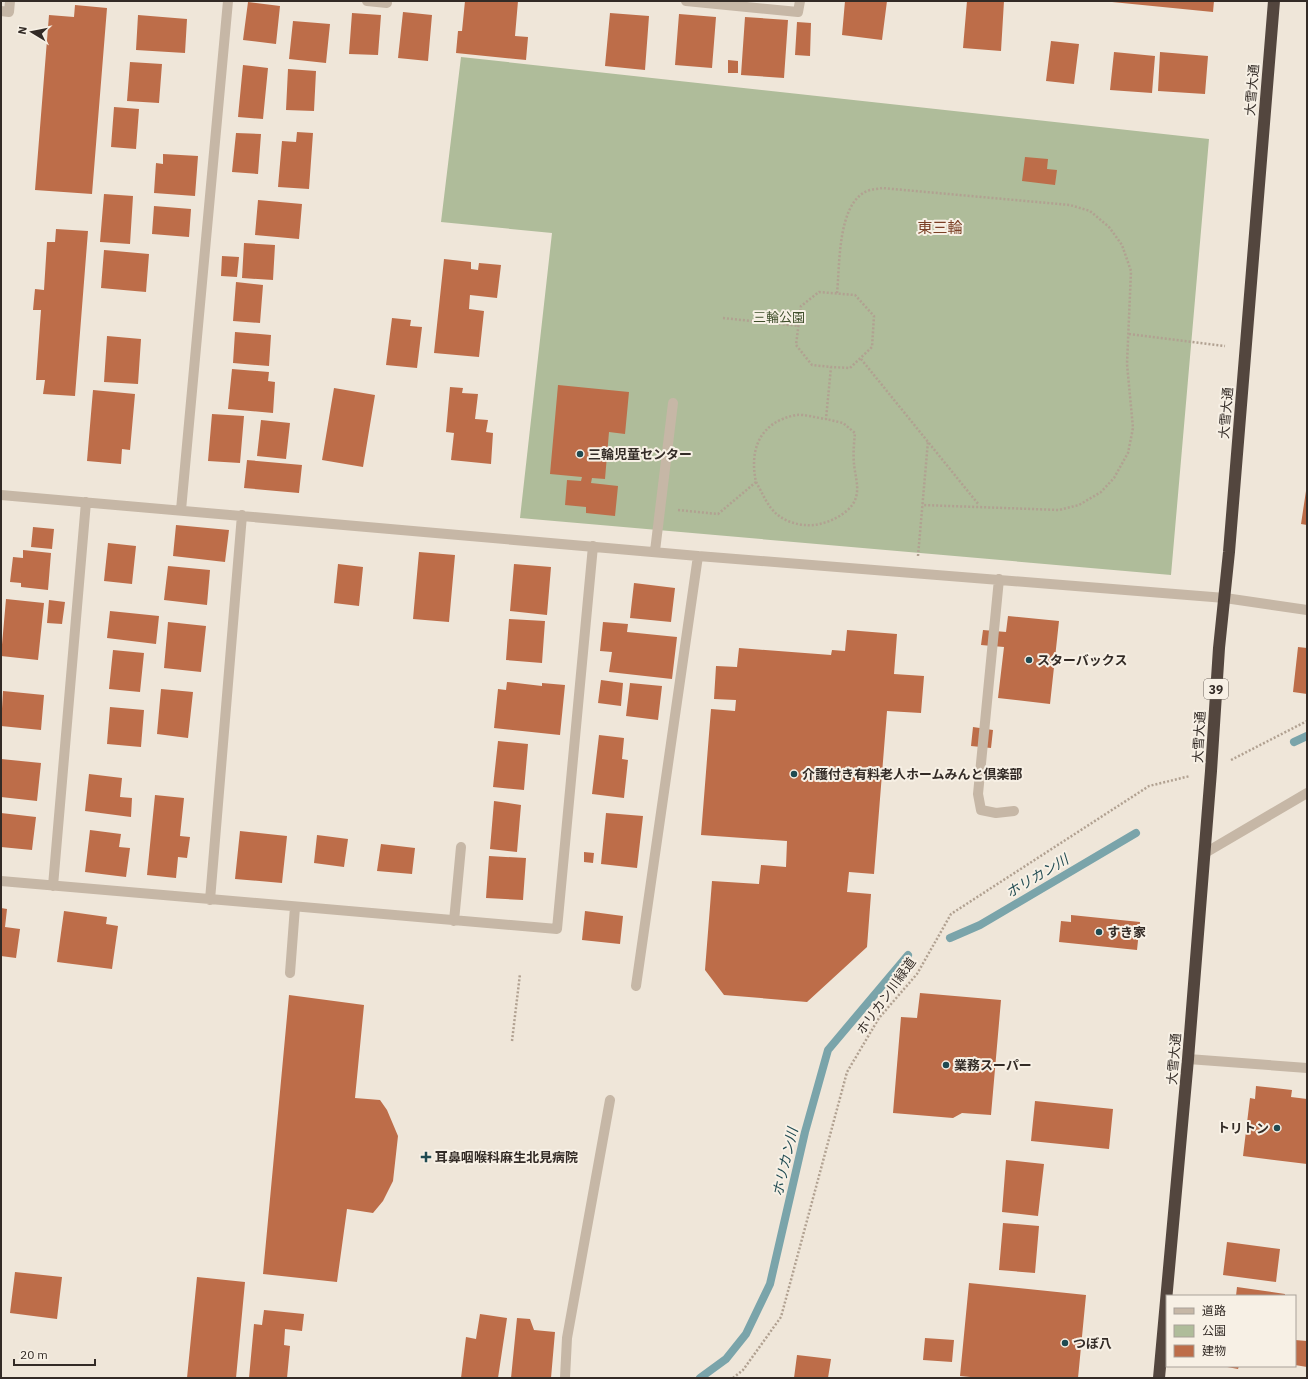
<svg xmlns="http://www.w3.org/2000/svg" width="1308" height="1379" font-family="'IBM Plex Sans','Noto Sans JP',sans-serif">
  <rect width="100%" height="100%" fill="#efe6d9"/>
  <path fill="#afbc9a" d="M 461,57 L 1209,139 L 1171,575 L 520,518 L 552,233 L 441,222 Z"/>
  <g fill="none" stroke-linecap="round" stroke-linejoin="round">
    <path stroke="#7aa4aa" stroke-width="8" d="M 1294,742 L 1307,736
      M 950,938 L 980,925 L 1136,833
      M 700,1378 L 726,1359 L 746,1334 L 770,1284 L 805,1132 L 828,1050 L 908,955"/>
  </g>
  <path fill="#bd6d49" d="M 465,1 L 518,1 L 515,36 L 528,37 L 526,60 L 456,53 L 458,31 L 462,31 Z
    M 845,1 L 887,1 L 882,40 L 842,35 Z
    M 967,1 L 1004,1 L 1001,51 L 963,48 Z
    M 1102,1 L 1214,1 L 1213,12 Z
    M 248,2 L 280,6 L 276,44 L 243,40 Z
    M 75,5 L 107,8 L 92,194 L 35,190 L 49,15 L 74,17 Z
    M 403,12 L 432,15 L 428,61 L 398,58 Z
    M 352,13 L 381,15 L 378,55 L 349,54 Z
    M 610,13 L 649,16 L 645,70 L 605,66 Z
    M 679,14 L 716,17 L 712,68 L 675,65 Z
    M 138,15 L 187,19 L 185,53 L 136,50 Z
    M 745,17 L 788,20 L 784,78 L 741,75 Z
    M 293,21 L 330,24 L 326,63 L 289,59 Z
    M 797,22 L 811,23 L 810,56 L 795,55 Z
    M 1051,41 L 1079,44 L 1074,84 L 1046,81 Z
    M 1114,52 L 1155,56 L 1152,93 L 1110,90 Z
    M 1160,52 L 1208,56 L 1205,94 L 1158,91 Z
    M 728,60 L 738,61 L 738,73 L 728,73 Z
    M 130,62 L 162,64 L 159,103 L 127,101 Z
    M 243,65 L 268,68 L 263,119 L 238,117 Z
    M 288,69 L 316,71 L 314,111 L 286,110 Z
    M 114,107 L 139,109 L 136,149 L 111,147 Z
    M 297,132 L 313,133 L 309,189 L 278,187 L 282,141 L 296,142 Z
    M 236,133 L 261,134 L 258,174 L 232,172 Z
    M 163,154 L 198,156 L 195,196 L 154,193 L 156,163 L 163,164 Z
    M 1025,157 L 1048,159 L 1047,169 L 1057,170 L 1055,185 L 1022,181 Z
    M 104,194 L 133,196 L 130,244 L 100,242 Z
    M 258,200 L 302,204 L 299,239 L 255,235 Z
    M 154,206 L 191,209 L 189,237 L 152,234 Z
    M 56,229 L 88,231 L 75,396 L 43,394 L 45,380 L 36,380 L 41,310 L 33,310 L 35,289 L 44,290 L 47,242 L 55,242 Z
    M 244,243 L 275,245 L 273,280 L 242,278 Z
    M 104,250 L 149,254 L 146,292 L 101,288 Z
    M 222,256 L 239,257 L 237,277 L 221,276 Z
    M 444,259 L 471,262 L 471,269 L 478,270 L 479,263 L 501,265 L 497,298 L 470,295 L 469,309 L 484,311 L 479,357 L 434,353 Z
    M 236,282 L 263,285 L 260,323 L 233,321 Z
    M 392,318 L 411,320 L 410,326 L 422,327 L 417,368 L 386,365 Z
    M 235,332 L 271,335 L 269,366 L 233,363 Z
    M 107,336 L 141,339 L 138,384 L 104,382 Z
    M 232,369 L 269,372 L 268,381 L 275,382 L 273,413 L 228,409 Z
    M 558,385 L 629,392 L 625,434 L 609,432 L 605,479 L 592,478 L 591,483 L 618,486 L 615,516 L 586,513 L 586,507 L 565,505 L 567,480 L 581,481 L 582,477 L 550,474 Z
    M 450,387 L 463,388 L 462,393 L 478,394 L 475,419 L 488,420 L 486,432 L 493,433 L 491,464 L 451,460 L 454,433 L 446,432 Z
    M 334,388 L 375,395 L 363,467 L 322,460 Z
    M 93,390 L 135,394 L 130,450 L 122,449 L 121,464 L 87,461 Z
    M 212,414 L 244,416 L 240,463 L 208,461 Z
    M 261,420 L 290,423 L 286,459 L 257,456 Z
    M 247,460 L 302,465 L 299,493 L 244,488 Z
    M 1306,491 L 1307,491 L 1307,525 L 1301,524 Z
    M 176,525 L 229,530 L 225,562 L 173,556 Z
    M 33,527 L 54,529 L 52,549 L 31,547 Z
    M 108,543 L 136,546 L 132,584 L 104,581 Z
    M 23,550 L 51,553 L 48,590 L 21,587 L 21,583 L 10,582 L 13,557 L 23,558 Z
    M 419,552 L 455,555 L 449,622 L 413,619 Z
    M 338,564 L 363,567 L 359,606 L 334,603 Z
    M 514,564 L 551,567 L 547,615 L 510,611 Z
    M 168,566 L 210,570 L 207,605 L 164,600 Z
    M 634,583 L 675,588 L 671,622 L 630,618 Z
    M 6,599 L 44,603 L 38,660 L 1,656 Z
    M 49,600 L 65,602 L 62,624 L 47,623 Z
    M 110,611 L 159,616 L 156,644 L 107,638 Z
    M 1008,616 L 1059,621 L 1050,704 L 998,698 L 1004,647 L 981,645 L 983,630 L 1006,632 Z
    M 509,619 L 545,621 L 542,663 L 506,660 Z
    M 168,622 L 206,626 L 201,672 L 164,668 Z
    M 603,622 L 628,624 L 627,632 L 677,637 L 672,679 L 609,672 L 612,652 L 600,651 Z
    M 847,630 L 897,634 L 894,674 L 924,676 L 921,713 L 887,711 L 874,874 L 849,872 L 847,892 L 871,894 L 867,947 L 807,1002 L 724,995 L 705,970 L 712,881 L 759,884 L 761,865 L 786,867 L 787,841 L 701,835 L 711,709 L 735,711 L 736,700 L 714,699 L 716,666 L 737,667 L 739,648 L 831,655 L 832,650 L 845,651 Z
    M 1298,647 L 1307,648 L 1307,694 L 1293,692 Z
    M 113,650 L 144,653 L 140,692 L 109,689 Z
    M 601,680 L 623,683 L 621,706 L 598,703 Z
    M 507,682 L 542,686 L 542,683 L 565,685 L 560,735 L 494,728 L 498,689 L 506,690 Z
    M 630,683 L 662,686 L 658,720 L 626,716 Z
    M 161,689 L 193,692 L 188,738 L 157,734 Z
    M 3,691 L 44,695 L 41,730 L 1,726 Z
    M 110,707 L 144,710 L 141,747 L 107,744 Z
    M 973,727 L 993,730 L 991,748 L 971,746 Z
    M 599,735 L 624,738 L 622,759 L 628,760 L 624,798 L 592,794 Z
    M 498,741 L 528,744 L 524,790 L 493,787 Z
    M 1,759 L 41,763 L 37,801 L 1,797 Z
    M 89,774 L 122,778 L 120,797 L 132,798 L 131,817 L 85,811 Z
    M 155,795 L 184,798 L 180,836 L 190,837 L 187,858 L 178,857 L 176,878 L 147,875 Z
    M 494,801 L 521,805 L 517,852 L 490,849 Z
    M 1,813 L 36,817 L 32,850 L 1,847 Z
    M 606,813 L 643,816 L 637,868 L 601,864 Z
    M 90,830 L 121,834 L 119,847 L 130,848 L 126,877 L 85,872 Z
    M 240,831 L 287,836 L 282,883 L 235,879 Z
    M 317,835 L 348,839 L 344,867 L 314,863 Z
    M 381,844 L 415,848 L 412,874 L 377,871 Z
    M 584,852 L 594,853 L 593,863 L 584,862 Z
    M 489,856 L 526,858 L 523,900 L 486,898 Z
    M 1,908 L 7,909 L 5,927 L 20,929 L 16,958 L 1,956 Z
    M 64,911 L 107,917 L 106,924 L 118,926 L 112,969 L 57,962 Z
    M 585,911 L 623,916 L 620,944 L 582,940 Z
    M 1071,915 L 1140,922 L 1137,950 L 1059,942 L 1061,921 L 1071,922 Z
    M 920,993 L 1001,1000 L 991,1115 L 962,1113 L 953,1118 L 893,1113 L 901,1017 L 917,1018 Z
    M 289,995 L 364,1005 L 355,1098 L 380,1100 L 387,1110 L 398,1136 L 393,1181 L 383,1201 L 373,1213 L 347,1209 L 337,1282 L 263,1274 Z
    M 1256,1086 L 1292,1090 L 1291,1097 L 1307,1099 L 1307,1164 L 1243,1156 L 1250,1098 L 1255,1099 Z
    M 1035,1101 L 1113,1109 L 1109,1149 L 1031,1141 Z
    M 1006,1160 L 1044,1164 L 1038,1216 L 1002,1212 Z
    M 1003,1223 L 1039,1226 L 1035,1273 L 999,1270 Z
    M 1227,1242 L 1280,1249 L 1276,1282 L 1223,1275 Z
    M 15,1272 L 62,1277 L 57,1319 L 10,1313 Z
    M 197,1277 L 245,1282 L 236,1378 L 187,1378 Z
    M 969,1283 L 1086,1295 L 1078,1378 L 981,1378 L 960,1376 Z
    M 1237,1287 L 1285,1294 L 1285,1296 L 1236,1296 Z
    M 264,1310 L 304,1314 L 302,1331 L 285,1329 L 284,1345 L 290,1346 L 287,1378 L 249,1378 L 254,1324 L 262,1325 Z
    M 480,1314 L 507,1318 L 498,1378 L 461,1378 L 466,1337 L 476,1339 Z
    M 517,1318 L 530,1319 L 534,1330 L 555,1332 L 551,1378 L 511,1378 Z
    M 925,1338 L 954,1340 L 952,1362 L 923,1360 Z
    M 1295,1340 L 1307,1341 L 1307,1367 L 1295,1365 Z
    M 797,1355 L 831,1359 L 828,1378 L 794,1378 Z
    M 1222,1366 L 1239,1366 L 1238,1369 Z"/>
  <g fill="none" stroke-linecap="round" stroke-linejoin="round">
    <path stroke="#b1a191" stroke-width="2.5" stroke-dasharray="2 2" stroke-linecap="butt" d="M 837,293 C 840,266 837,204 867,191 C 872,189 878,189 882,188 L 1070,205 L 1090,211 L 1109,227 L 1122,245 L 1131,271 L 1127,364 L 1133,428 L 1128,453 L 1114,478 L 1101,492 L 1079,505 L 1059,510 L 922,505
      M 723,318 L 799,326
      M 1129,334 L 1225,346
      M 861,359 L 979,505
      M 756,482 C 762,492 768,508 778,515 C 785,521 797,525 806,525 C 822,527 849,515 855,500 C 860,488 855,476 854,464 C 853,454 854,443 855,433 L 843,423 L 826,419
      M 678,510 L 718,514 L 756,482 C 749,449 760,422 796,415 C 804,414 817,418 826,419 L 831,367 L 812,365 L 796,345 L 801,306 L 819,292 L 855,295 L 874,316 L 872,347 L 850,368 L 831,367
      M 918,556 L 928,441
      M 1231,760 L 1307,721
      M 512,1041 L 520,974
      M 733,1378 L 743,1370 L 781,1317 L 847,1072 L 879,1018 L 917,974 L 951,914 L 1149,786 L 1190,776"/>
    <path stroke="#c6b7a6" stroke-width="10" d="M 367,1 L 387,3
      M 686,1 L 798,12 L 800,1
      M 1,11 L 9,12 L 10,1
      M 1,495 L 698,556 L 1225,598 L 1307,610
      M 181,510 L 228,1
      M 655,551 L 673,403
      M 999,579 L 978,794 L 981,810 L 996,813 L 1014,811
      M 1205,853 L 1307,793
      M 1,881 L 557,929 L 593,546
      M 53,886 L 86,502
      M 210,900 L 242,515
      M 454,921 L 461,847
      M 290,973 L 295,907
      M 636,986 L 698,556
      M 1188,1059 L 1307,1068
      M 565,1378 L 567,1338 L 610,1100"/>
    <path stroke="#53463e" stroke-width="12" d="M 1159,1378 L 1188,1059 L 1211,771 L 1219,648 L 1229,552 L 1274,1"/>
  </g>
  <g fill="#1f4a51" stroke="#f7f0e5" stroke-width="1.5">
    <circle cx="580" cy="454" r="4"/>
    <circle cx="1029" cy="660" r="4"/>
    <circle cx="794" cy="774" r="4"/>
    <circle cx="1099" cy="932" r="4"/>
    <circle cx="946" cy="1065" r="4"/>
    <circle cx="1277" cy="1128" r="4"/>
    <path d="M424 1151h4v4h4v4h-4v4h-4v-4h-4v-4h4z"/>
    <circle cx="1065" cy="1343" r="4"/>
  </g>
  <g text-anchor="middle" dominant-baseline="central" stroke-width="4" stroke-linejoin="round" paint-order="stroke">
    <rect fill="#f7f0e5" stroke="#6e665f" stroke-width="1" x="1204" y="679" width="24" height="20" rx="3"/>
    <g font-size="12" font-weight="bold" fill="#332b26">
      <text x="1216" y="689">39</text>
    </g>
    <g font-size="13" fill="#332b26" stroke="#f7f0e5">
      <text transform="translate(1252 90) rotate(-85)">大雪大通</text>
      <text transform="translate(1226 413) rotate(-85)">大雪大通</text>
      <text transform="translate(1199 737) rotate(-87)">大雪大通</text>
      <text transform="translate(886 996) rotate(-54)">ホリカン川緑道</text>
      <text transform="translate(1174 1059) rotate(-85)">大雪大通</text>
    </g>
    <g font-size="13" fill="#404f2c" stroke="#f7f0e5">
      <text x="779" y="317">三輪公園</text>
    </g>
    <g font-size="13" font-weight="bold" fill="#332b26" stroke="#f7f0e5" text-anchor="start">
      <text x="588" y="454">三輪児童センター</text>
      <text x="1037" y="660">スターバックス</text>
      <text x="802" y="774">介護付き有料老人ホームみんと倶楽部</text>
      <text x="1107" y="932">すき家</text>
      <text x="954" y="1065">業務スーパー</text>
      <text x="1269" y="1128" text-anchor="end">トリトン</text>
      <text x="435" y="1157">耳鼻咽喉科麻生北見病院</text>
      <text x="1073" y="1343">つぼ八</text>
    </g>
    <g font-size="14" font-style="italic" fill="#1f4a51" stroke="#f7f0e5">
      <text transform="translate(1037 876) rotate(-31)">ホリカン川</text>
      <text transform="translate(785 1162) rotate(-77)">ホリカン川</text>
    </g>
    <g font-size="15" fill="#7b4026" stroke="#f7f0e5">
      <text x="940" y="227">東三輪</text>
    </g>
  </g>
  <rect width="1308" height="1379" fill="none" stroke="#332b26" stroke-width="4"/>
  <rect x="1166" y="1295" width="130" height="72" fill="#f7f0e5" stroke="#a9a199"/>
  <rect x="1174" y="1308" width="20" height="6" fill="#c6b7a6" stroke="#a9a199"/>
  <text x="1202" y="1315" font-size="12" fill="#332b26">道路</text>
  <rect x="1174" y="1325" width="20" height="12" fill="#afbc9a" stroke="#a9a199"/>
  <text x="1202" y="1335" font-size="12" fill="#332b26">公園</text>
  <rect x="1174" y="1345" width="20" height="12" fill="#bd6d49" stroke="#a9a199"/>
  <text x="1202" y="1355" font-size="12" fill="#332b26">建物</text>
  <g transform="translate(32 32) rotate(280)" stroke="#f7f0e5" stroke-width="3" paint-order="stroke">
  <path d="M0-3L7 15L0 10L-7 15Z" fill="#332b26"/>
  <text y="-6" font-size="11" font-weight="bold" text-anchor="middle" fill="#332b26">N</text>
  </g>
  <path d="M14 1359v6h81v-6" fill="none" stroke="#332b26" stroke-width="2"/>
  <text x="20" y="1359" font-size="12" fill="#332b26" stroke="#f7f0e5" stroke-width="3" paint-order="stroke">20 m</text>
</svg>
